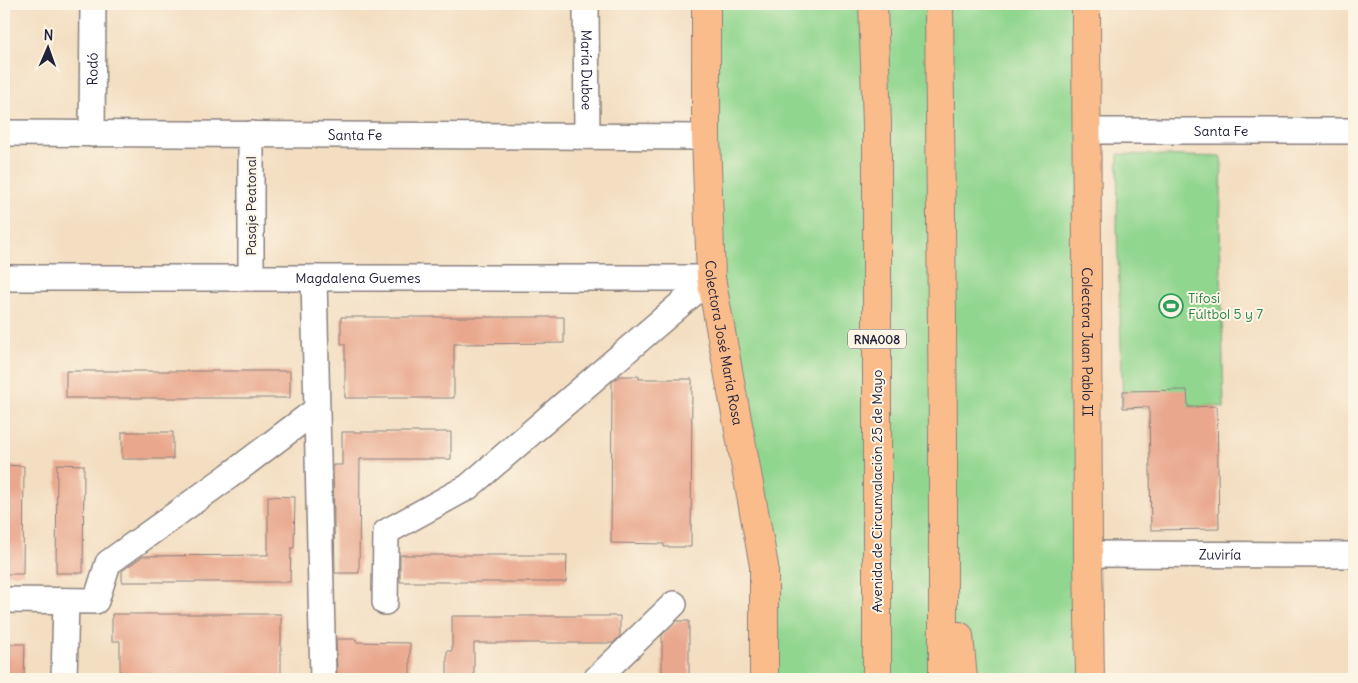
<svg xmlns="http://www.w3.org/2000/svg" width="1358" height="683" font-family="Delius,sans-serif">
  <rect width="100%" height="100%" fill="#fcf5e5"/>
  <filter id="ink" filterUnits="userSpaceOnUse"><feTurbulence type="fractalNoise" baseFrequency=".02" numOctaves="2"/><feDisplacementMap in="SourceGraphic" scale="10" xChannelSelector="R" yChannelSelector="G"/><feConvolveMatrix kernelMatrix="1 2 1 2 8 2 1 2 1" color-interpolation-filters="sRGB"/></filter>
  <filter id="wash" filterUnits="userSpaceOnUse"><feTurbulence type="fractalNoise" baseFrequency=".0096" numOctaves="4" result="noise"/><feDisplacementMap in="SourceGraphic" scale="20" xChannelSelector="R" yChannelSelector="G"/><feGaussianBlur stdDeviation="1.12" result="paint"/><feColorMatrix in="noise" values="0 0 0 0 0 0 0 0 0 0 0 0 0 0 0 0 0 1.4 0 .05"/><feComposite in="paint" operator="in"/></filter>
  <g filter="url(#wash)">
    <rect width="100%" height="100%" fill="#f3dec1"/>
    <path fill="#91d68f" stroke="#5a7c65" d="M 706,4 L 1086,4 L 1090,679 L 764,679 L 764,566 L 711,278 Z
      M 1118,154 L 1222,157 L 1220,230 L 1224,408 L 1217,406 L 1123,408 L 1117,227 Z"/>
    <g id="blocks">
      <path fill="#e9a78d" d="M 341,317 L 564,317 L 564,343 L 454,344 L 454,398 L 345,398 L 345,344 L 341,344 Z
        M 66,371 L 290,371 L 290,398 L 66,398 Z
        M 620,376 L 639,376 L 639,379 L 692,379 L 691,547 L 664,547 L 664,544 L 611,543 L 612,382 Z
        M 1187,390 L 1188,407 L 1217,406 L 1219,529 L 1151,530 L 1149,407 L 1123,408 L 1123,391 Z
        M 122,432 L 173,432 L 173,459 L 122,459 Z
        M 342,432 L 451,432 L 451,459 L 360,459 L 359,573 L 335,573 L 333,465 L 342,465 Z
        M 57,464 L 84,465 L 83,573 L 56,573 Z
        M 4,465 L 24,466 L 23,574 L 4,574 Z
        M 268,496 L 295,497 L 294,548 L 291,548 L 290,582 L 122,582 L 122,571 L 143,556 L 268,555 Z
        M 400,555 L 567,555 L 566,582 L 400,582 Z
        M 112,614 L 281,614 L 281,679 L 120,679 L 120,641 L 112,641 Z
        M 452,616 L 620,616 L 620,636 L 613,643 L 474,643 L 474,679 L 447,679 L 447,651 L 452,651 Z
        M 677,621 L 689,621 L 689,679 L 662,679 L 662,635 Z
        M 336,639 L 356,639 L 356,642 L 410,643 L 410,679 L 337,679 Z
        M 4,644 L 25,644 L 24,679 L 4,679 Z"/>
    </g>
  </g>
  <g filter="url(#ink)">
    <use href="#blocks" fill-opacity="0" stroke="#8a807e" stroke-width="1"/>
    <g fill="none" stroke-linecap="round" stroke-linejoin="round">
      <g stroke="#8a807e" stroke-width="28">
        <g id="minor">
          <path id="s1" d="M 586,4 L 587,136"/>
          <path id="s2" d="M 1087,131 L 1354,131"/>
          <path id="s3" d="M 4,133 L 706,137"/>
          <path id="s4" d="M 92,134 L 93,4"/>
          <path id="s5" d="M 4,278 L 711,278"/>
          <path d="M 251,278 L 251,134"/>
          <path d="M 314,278 L 323,679"/>
          <path id="s6" d="M 1088,554 L 1354,555"/>
          <path d="M 4,600 L 96,601 L 108,563 L 229,476 L 316,410"/>
          <path d="M 385,602 L 386,532 L 468,487 L 711,278"/>
          <path d="M 64,679 L 66,601"/>
          <path d="M 596,679 L 674,604"/>
        </g>
      </g>
      <g stroke="#8a807e" stroke-width="30">
        <g id="major">
          <path id="s7" d="M 706,4 L 706,137 L 711,278 L 764,566 L 764,679"/>
          <path id="s8" d="M 1086,4 L 1088,554 L 1090,679"/>
        </g>
      </g>
      <g stroke="#8a807e" stroke-width="30">
        <path id="highway" d="M 873,4 L 877,125 L 877,679
          M 939,4 L 943,435 L 943,679
          M 959,636 L 963,679"/>
      </g>
      <use href="#minor" stroke="#fff" stroke-width="25"/>
      <use href="#major" stroke="#fabc8b" stroke-width="28"/>
      <use href="#highway" stroke="#fabc8b" stroke-width="28"/>
    </g>
  </g>
  <defs>
    <g id="stadium-ring" transform="scale(1.25)"><circle r="9.5" fill="#fcf5e5" stroke="#2e9e5b" stroke-width="1.5"/><path d="M0-5a6.5 5 0 1 0 0 10a6.5 5 0 1 0 0-10ZM-3.5-1.8h7v3.6h-7Z" fill="#2e9e5b"/></g>
  </defs>
  <g fill-rule="evenodd">
    <use href="#stadium-ring" x="1171" y="306"/>
  </g>
  <g text-anchor="middle" dominant-baseline="central" stroke-width="4" stroke-linejoin="round" paint-order="stroke">
    <rect fill="#fcf5e5" stroke="#63616e" stroke-width="1" x="848" y="329.5" width="58" height="19" rx="4"/>
    <g font-size="12" font-weight="bold" fill="#22223b">
      <text x="877" y="339">RNA008</text>
    </g>
    <g font-size="14" fill="#22223b" stroke="#fcf5e5">
      <text stroke="none"><textPath href="#s4" startOffset="65">Rodó</textPath></text>
      <text stroke="none"><textPath href="#s1" startOffset="66">María Duboe</textPath></text>
      <text stroke="none"><textPath href="#s2" startOffset="134">Santa Fe</textPath></text>
      <text stroke="none"><textPath href="#s3" startOffset="351">Santa Fe</textPath></text>
      <text transform="translate(251 206) rotate(-90)">Pasaje Peatonal</text>
      <text stroke="none"><textPath href="#s5" startOffset="354">Magdalena Guemes</textPath></text>
      <text stroke="none"><textPath href="#s8" startOffset="338">Colectora Juan Pablo II</textPath></text>
      <text stroke="none"><textPath href="#s7" startOffset="340">Colectora José María Rosa</textPath></text>
      <text transform="translate(877 491) rotate(-90)">Avenida de Circunvalación 25 de Mayo</text>
      <text stroke="none"><textPath href="#s6" startOffset="132">Zuviría</textPath></text>
    </g>
    <g font-size="14" fill="#27864d" stroke="#fcf5e5" text-anchor="start">
      <text x="1188" y="298">Tifosi<tspan x="1188" dy="16">Fúltbol 5 y 7</tspan></text>
    </g>
  </g>
  <rect width="1358" height="683" fill="none" stroke="#fcf5e5" stroke-width="20"/>
  <g transform="translate(48 48) rotate(2)" stroke="#fcf5e5" stroke-width="4" paint-order="stroke">
  <path d="M0-4L9 19L0 12L-9 19Z" fill="#22223b"/>
  <text y="-8" font-size="14" font-weight="bold" text-anchor="middle" fill="#22223b">N</text>
  </g>
</svg>
